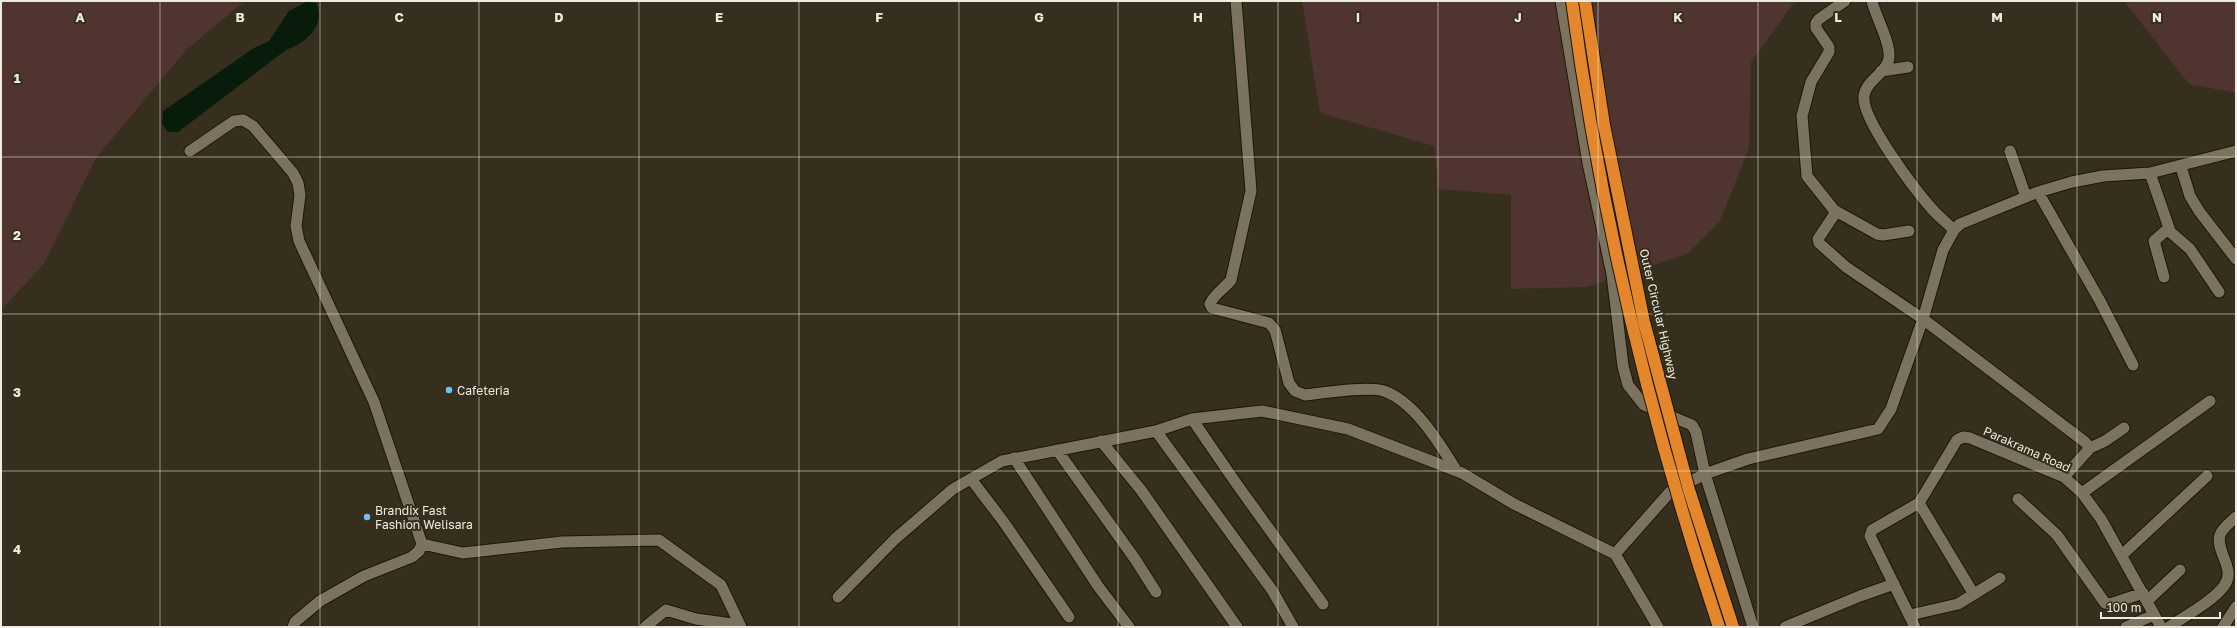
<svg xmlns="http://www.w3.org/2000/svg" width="2237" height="628" font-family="'Golos Text',sans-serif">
  <rect width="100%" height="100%" fill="#362f1d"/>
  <path fill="#4f342f" d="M 1,1 L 245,1 L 187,49 L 96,158 L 43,265 L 1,310 Z
    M 1302,1 L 1799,1 L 1793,4 L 1751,62 L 1749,148 L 1720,221 L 1687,254 L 1587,287 L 1511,289 L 1511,195 L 1439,189 L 1434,146 L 1320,113 Z
    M 2124,1 L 2236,1 L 2236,93 L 2189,84 Z"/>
  <path fill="#081c0b" d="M 306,2 L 316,3 C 327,25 305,44 286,50 L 178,132 L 168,132 L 162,124 L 163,111 L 254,48 L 269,41 L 289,11 Z"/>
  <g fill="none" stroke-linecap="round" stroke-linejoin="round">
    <g stroke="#1d1706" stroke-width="13">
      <path id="minor" d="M 1236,1 L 1251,191 L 1231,280 C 1224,289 1214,294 1210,304 L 1212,308 L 1269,323 L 1275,330 L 1289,383 L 1295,391 L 1305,395 C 1323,393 1369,386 1384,391 C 1415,402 1440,444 1456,470
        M 1561,1 L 1588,163 L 1612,274 L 1623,366 L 1628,385 L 1644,405 L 1692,425 L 1696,432 L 1705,474 L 1753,627
        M 1845,1 L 1819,19 L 1816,23 L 1816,28 L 1829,47 L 1829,52 L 1811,82 L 1802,116 L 1807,176 L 1834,210 L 1834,215 L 1818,239 L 1819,243 L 1846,267 L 1923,319 L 2085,442 L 2090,448 L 2064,477
        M 1872,1 C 1875,16 1894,48 1888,62 C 1883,75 1866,81 1864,96 C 1861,119 1916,191 1932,209 C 1939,217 1947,223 1954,230
        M 1881,71 L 1908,67
        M 190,151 L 234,121 L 243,120 L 253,126 L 293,173 L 298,183 L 300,195 L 296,226 L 299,241 L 374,402 L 422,544 L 419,551 L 412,557 L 364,576 L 320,601 L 295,622 L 293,627
        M 2010,151 L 2026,197
        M 2181,167 L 2190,196 L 2199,211 L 2236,259
        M 2150,173 L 2169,228 L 2154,241 L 2164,277
        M 2038,192 L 2100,301 L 2133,365
        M 1834,210 L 1877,234 L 1883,235 L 1909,231
        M 2168,230 L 2190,249 L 2219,292
        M 1192,419 L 1236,483 L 1323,604
        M 1156,431 L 1272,590 L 1293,627
        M 1101,441 L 1141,490 L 1237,627
        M 2090,448 L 2105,441 L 2124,428
        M 1057,450 L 1135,559 L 1156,592
        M 1014,458 L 1098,586 L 1129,627
        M 971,479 L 1003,521 L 1069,617
        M 2082,493 L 2210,401
        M 2018,499 L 2057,535 L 2105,603 L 2110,604 L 2143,593
        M 422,544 L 463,553 L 562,542 L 659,540 L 721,585 L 741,627
        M 1615,554 L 1670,492 L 1705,474 L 1748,459 L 1878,429 L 1891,409 L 1923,319 L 1943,250 L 1954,230 L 1960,224 L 2038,192 L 2072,182 L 2103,176 L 2150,173 L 2236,151
        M 2122,555 L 2207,476
        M 1973,593 L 1919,503 L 1957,440 L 1963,437 L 1970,438 L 2064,477 L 2082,493 L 2101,519 L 2161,627
        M 838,597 L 895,539 L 953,489 L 1002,461 L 1156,431 L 1192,419 L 1262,411 L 1348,429 L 1462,473 L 1514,504 L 1615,554 L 1658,627
        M 2147,601 L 2180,570
        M 1910,615 L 1958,604 L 2000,578
        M 645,627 L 666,610 L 696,619 L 739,625
        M 1785,627 L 1860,596 L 1894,584
        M 1915,627 L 1870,536 L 1872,530 L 1919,503
        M 2126,627 L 2154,615
        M 2169,627 C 2185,616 2213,601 2224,586 C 2237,569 2215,552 2220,535 C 2222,528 2231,522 2236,517
        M 2223,627 L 2236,607"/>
    </g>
    <use href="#minor" stroke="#7b735f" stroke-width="11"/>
    <g stroke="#1d1706" stroke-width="14" stroke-linecap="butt">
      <path id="highway-bridge" d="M 1572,1 C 1600,213 1651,424 1719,627
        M 1585,1 L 1604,125 L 1644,322 L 1689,490 L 1733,627"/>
    </g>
    <use href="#highway-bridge" stroke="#e3862c" stroke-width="12"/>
  </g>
  <path fill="none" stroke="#eeeadf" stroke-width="1" stroke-opacity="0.55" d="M 160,1 L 160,627M 320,1 L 320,627M 479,1 L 479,627M 639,1 L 639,627M 799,1 L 799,627M 959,1 L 959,627M 1118,1 L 1118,627M 1278,1 L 1278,627M 1438,1 L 1438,627M 1598,1 L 1598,627M 1758,1 L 1758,627M 1917,1 L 1917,627M 2077,1 L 2077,627M 1,157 L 2236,157M 1,314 L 2236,314M 1,471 L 2236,471"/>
  <g fill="#6dc2f3" stroke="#362f1d" stroke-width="1.5">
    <circle cx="449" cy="390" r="4"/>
    <circle cx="367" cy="517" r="4"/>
  </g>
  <g text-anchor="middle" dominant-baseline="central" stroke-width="4" stroke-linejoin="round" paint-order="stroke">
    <g font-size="12" fill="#eeeadf" stroke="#362f1d">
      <text transform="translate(1659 314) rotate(77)">Outer Circular Highway</text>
      <text transform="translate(2027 449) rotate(24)">Parakrama Road</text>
    </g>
    <g font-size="12" fill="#eeeadf" stroke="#362f1d" text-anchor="start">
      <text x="457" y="390">Cafeteria</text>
      <text x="375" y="510">Brandix Fast<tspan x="375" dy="14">Fashion Welisara</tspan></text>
    </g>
  </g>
  <g font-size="13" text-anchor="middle" font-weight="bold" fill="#eeeadf" stroke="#362f1d" stroke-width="4" stroke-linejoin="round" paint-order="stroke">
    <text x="80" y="22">A</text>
    <text x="240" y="22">B</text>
    <text x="399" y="22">C</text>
    <text x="559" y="22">D</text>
    <text x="719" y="22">E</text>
    <text x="879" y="22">F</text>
    <text x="1039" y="22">G</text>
    <text x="1198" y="22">H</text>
    <text x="1358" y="22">I</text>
    <text x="1518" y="22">J</text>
    <text x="1678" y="22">K</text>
    <text x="1838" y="22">L</text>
    <text x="1997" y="22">M</text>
    <text x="2157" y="22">N</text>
    <text x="17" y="83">1</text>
    <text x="17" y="240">2</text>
    <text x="17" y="397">3</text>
    <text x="17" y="554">4</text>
  </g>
  <rect width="2237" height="628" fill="none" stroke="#eeeadf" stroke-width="4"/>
  <path d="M2101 612v6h119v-6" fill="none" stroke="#eeeadf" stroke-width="2"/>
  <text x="2107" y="612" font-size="12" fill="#eeeadf" stroke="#362f1d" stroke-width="3" paint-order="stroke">100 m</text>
</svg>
